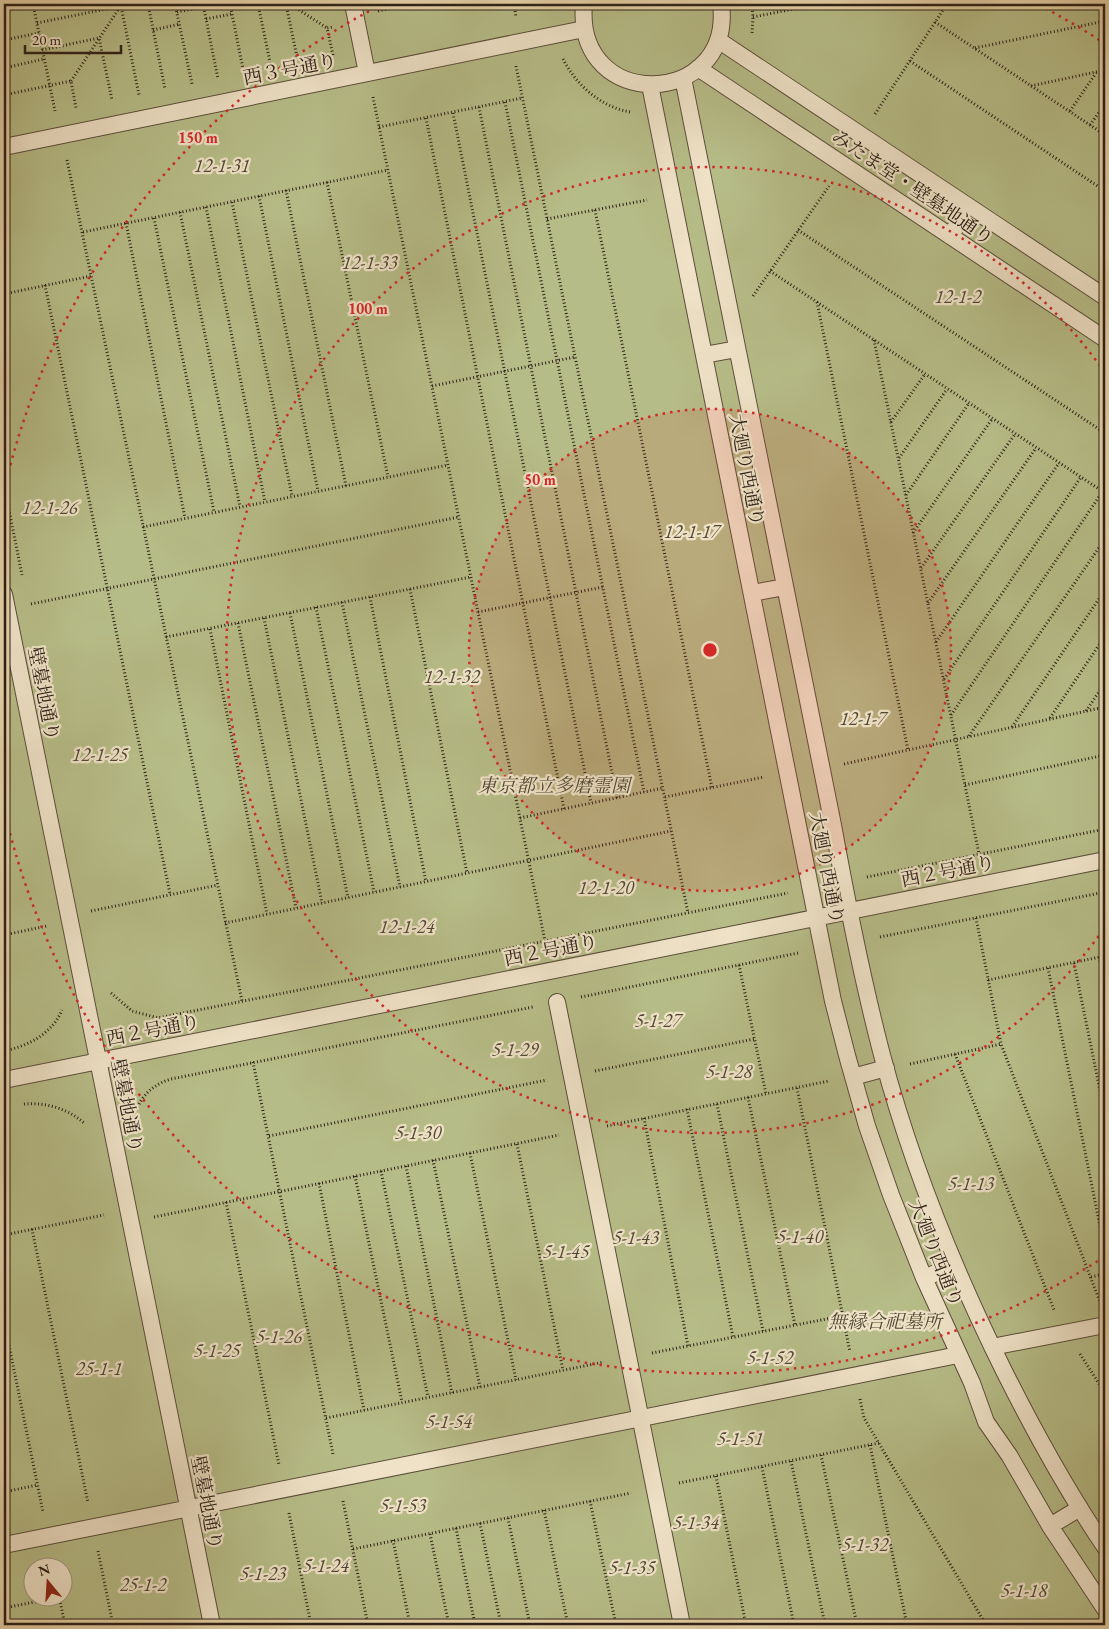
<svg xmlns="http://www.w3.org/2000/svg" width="1109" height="1629" font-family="'EB Garamond','Noto Serif JP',serif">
  <rect width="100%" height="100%" fill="#e6d3a9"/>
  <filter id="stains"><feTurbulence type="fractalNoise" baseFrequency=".004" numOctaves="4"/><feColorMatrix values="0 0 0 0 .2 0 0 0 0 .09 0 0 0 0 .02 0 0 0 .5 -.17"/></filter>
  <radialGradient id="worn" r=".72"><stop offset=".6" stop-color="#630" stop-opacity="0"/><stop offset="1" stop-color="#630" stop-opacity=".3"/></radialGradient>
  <path fill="#b6bc87" stroke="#726e50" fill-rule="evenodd" d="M 4,4 L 1105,4 L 1105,1625 L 4,1625 ZM 32,1566 L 62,1566 L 62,1596 L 32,1596 Z"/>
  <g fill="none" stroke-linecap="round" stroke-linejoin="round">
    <g stroke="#5b4e3c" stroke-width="18">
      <path id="service" d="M 353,4 L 367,73
        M 584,4 C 574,114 734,108 721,4
        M 718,40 L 1105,297
        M 698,68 L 1105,339
        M 683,78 L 833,825 C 847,902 862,979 882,1055 C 911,1164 954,1270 1004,1371 C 1034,1431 1067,1491 1105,1547
        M 650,85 L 833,1001 L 848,1059 L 867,1126 L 891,1195 L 924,1278 L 972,1383 L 986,1422 L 1009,1455 L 1050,1526 L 1105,1609
        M 4,147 L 584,29
        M 950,236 L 969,207
        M 704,355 L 737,349
        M 752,593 L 785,587
        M 4,594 L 212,1625
        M 557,1002 L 682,1625
        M 853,1077 L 886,1068
        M 4,1080 L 1105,860
        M 924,1278 L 955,1265
        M 992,1347 L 1105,1325
        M 1050,1526 L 1080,1508
        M 4,1545 L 958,1355"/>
    </g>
    <path stroke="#2d2118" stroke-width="3" stroke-dasharray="1 2.5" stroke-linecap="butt" d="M 33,4 L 55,111
      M 148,4 L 165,89
      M 175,4 L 192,84
      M 203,4 L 218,79
      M 230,4 L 244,74
      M 258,4 L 271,67
      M 286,4 L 298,62
      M 290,4 L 327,28
      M 514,4 L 516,17
      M 752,4 L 753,17 L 752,33
      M 4,8 L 26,4
      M 378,11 L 411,4
      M 177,12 L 203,7
      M 753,17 L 819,4
      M 206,19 L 232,14
      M 935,22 L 1105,135
      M 37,23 L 121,6 L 139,95
      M 153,30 L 180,24
      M 4,40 L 39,33
      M 975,48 L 1105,21
      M 42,50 L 99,38 L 112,100
      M 333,55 L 327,28 L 333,27
      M 563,59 C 576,85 601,107 630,112
      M 910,61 L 1105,191
      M 516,66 L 688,913
      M 4,68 L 44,59
      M 71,81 L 122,4
      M 1031,86 L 1105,70
      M 4,95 L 71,81 L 76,108
      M 373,97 L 545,941
      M 505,102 L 644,792
      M 4,105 L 7,121
      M 479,107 L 617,798
      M 1070,111 L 1096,73
      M 453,113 L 591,803
      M 875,114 L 947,4
      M 426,118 L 564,809
      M 1090,125 L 1105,104
      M 379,127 L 522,98
      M 67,160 L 242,1001
      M 327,182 L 388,477
      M 286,190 L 346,486
      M 259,196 L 318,491
      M 232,202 L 292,496
      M 206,207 L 265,502
      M 595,210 L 712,788
      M 180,212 L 240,507
      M 154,218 L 214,512
      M 547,219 L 647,200
      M 126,223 L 185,518
      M 798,230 L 1105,433
      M 83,232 L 388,170
      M 770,271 L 1105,493
      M 45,285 L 170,894
      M 4,294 L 91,276
      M 753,296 L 829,186
      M 817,302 L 908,750
      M 874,340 L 979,854
      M 432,386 L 575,357
      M 891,422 L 925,374
      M 899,458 L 947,389
      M 4,485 L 22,575
      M 906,495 L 969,403
      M 143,527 L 448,465
      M 913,533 L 992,419
      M 921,568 L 1015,434
      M 410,589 L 467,873
      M 370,597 L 426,882
      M 342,602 L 400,887
      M 928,603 L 1036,448
      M 31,604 L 459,517
      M 316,607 L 374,892
      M 478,612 L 603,587
      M 290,613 L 348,898
      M 264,618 L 322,903
      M 238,623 L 296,908
      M 210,629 L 267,914
      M 166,637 L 471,577
      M 936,642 L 1059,463
      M 944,679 L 1081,477
      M 1086,711 L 1105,683
      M 951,715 L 1103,491
      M 1050,718 L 1105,636
      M 1012,727 L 1105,590
      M 969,736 L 1105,539
      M 844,764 L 1105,707
      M 965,785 L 1105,755
      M 665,797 L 764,777
      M 520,818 L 663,788
      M 867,877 L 1105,829
      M 91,911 L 218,885
      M 976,918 L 1001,1044 L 1100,1302
      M 225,923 L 671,831
      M 4,935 L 47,926
      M 880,937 L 1105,892
      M 1099,957 L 1105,986
      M 1074,963 L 1105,1115
      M 739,965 L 766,1094
      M 1048,968 L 1105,1251
      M 988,980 L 1105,956
      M 111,993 L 132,1011 L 158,1018 L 788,893
      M 581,997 L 798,953
      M 4,1051 C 28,1046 52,1034 62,1010
      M 955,1054 L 1054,1310
      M 253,1062 L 333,1454
      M 910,1064 L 1001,1044
      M 595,1071 L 754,1039
      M 797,1088 L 850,1352
      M 748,1097 L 795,1325
      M 24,1104 C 46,1102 69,1109 85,1124
      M 717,1104 L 763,1331
      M 687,1109 L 733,1337
      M 135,1114 C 141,1095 154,1084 171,1079 L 533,1007
      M 644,1118 L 688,1346
      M 607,1126 L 829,1081
      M 269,1136 L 547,1080
      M 517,1144 L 563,1370
      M 470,1153 L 516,1380
      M 433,1160 L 480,1387
      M 406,1166 L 452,1393
      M 381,1171 L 428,1397
      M 355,1176 L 402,1402
      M 319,1183 L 364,1410
      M 226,1202 L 279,1465
      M 154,1217 L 559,1135
      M 32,1229 L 88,1503
      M 4,1235 L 104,1215
      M 1091,1277 L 1105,1274
      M 4,1321 L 43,1512
      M 652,1353 L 842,1316
      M 1080,1354 L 1105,1393
      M 860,1399 L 864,1418 L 986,1625
      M 326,1418 L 604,1362
      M 870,1445 L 907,1625
      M 821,1455 L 857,1625
      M 791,1461 L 825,1625
      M 762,1467 L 794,1625
      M 716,1476 L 746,1625
      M 679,1483 L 879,1443
      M 4,1492 L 37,1485
      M 343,1501 L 368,1625
      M 590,1501 L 616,1625
      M 544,1510 L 568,1625
      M 289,1513 L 311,1625
      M 508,1518 L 530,1625
      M 480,1523 L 501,1625
      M 456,1528 L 475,1625
      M 430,1534 L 449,1625
      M 393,1540 L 410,1625
      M 353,1549 L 631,1493
      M 98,1551 L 113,1625
      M 59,1596 L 65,1625
      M 4,1608 L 60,1597
      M 4,1608 L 7,1625"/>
    <use href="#service" stroke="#efe2c7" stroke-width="16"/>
  </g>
  <circle cx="710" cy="650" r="241" fill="#d62828" fill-opacity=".12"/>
  <g fill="none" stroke="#d62828" stroke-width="2.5" stroke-dasharray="2.5 5">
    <circle cx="710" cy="650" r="241"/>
    <path d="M1103 930A483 483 0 1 1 1103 370"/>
    <path d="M1104 1257A724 724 0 0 1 5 813M5 487A724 724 0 0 1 381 5M1039 5A724 724 0 0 1 1104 43"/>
  </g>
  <g text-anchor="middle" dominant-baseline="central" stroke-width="4.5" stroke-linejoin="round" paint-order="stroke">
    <g font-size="19" fill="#2d2118" stroke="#efe2c7">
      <text transform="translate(290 69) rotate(-11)">西３号通り</text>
      <text transform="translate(913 187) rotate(34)">みたま堂・壁墓地通り</text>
      <text transform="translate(747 470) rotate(79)">大廻り西通り</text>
      <text transform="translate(44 694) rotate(79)">壁墓地通り</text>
      <text transform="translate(827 868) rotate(79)">大廻り西通り</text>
      <text transform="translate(948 871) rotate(-11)">西２号通り</text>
      <text transform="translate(551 950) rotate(-11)">西２号通り</text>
      <text transform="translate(153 1030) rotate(-11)">西２号通り</text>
      <text transform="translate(127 1106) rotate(79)">壁墓地通り</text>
      <text transform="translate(936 1253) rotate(68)">大廻り西通り</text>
      <text transform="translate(207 1503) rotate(79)">壁墓地通り</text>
    </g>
    <g font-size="19" font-style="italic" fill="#4f4834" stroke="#efe2c7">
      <text x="222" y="165">12-1-31</text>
      <text x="370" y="262">12-1-33</text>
      <text x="958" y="296">12-1-2</text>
      <text x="50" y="507">12-1-26</text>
      <text x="692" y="531">12-1-17</text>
      <text x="452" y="676">12-1-32</text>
      <text x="863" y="718">12-1-7</text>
      <text x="100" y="754">12-1-25</text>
      <text x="554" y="785">東京都立多磨霊園</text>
      <text x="606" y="887">12-1-20</text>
      <text x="407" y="926">12-1-24</text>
      <text x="658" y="1020">5-1-27</text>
      <text x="515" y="1049">5-1-29</text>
      <text x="729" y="1071">5-1-28</text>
      <text x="418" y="1132">5-1-30</text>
      <text x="971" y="1183">5-1-13</text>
      <text x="800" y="1236">5-1-40</text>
      <text x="636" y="1237">5-1-43</text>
      <text x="566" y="1251">5-1-45</text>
      <text x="885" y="1321">無縁合祀墓所</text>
      <text x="279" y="1336">5-1-26</text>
      <text x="217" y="1350">5-1-25</text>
      <text x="770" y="1357">5-1-52</text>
      <text x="99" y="1368">25-1-1</text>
      <text x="449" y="1421">5-1-54</text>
      <text x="740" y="1438">5-1-51</text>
      <text x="403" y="1505">5-1-53</text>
      <text x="696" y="1522">5-1-34</text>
      <text x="865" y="1544">5-1-32</text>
      <text x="326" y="1565">5-1-24</text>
      <text x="632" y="1567">5-1-35</text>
      <text x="263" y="1573">5-1-23</text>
      <text x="143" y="1584">25-1-2</text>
      <text x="1024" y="1590">5-1-18</text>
    </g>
  </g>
  <circle cx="710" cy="650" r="8" fill="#d62828" stroke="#efe2c7" stroke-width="2.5"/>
  <g font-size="15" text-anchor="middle" font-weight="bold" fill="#d62828" stroke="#efe2c7" stroke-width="4.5" stroke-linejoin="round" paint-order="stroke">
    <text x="198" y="143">150 m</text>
    <text x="368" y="314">100 m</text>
    <text x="540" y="485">50 m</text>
  </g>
  <rect width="1109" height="1629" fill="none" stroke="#e6d3a9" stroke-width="20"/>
  <rect x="5" y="5" width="1099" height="1619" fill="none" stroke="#2d2118" stroke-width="2.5"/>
  <rect x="10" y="10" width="1089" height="1609" fill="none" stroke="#2d2118"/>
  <g transform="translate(48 1582) rotate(342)"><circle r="24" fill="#efe2c7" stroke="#a19581"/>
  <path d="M0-4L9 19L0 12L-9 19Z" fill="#8f2418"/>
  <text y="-8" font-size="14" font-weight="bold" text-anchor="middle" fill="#2d2118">N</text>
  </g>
  <path d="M25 45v8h96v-8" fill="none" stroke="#2d2118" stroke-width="2.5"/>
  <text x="32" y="45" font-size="15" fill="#2d2118" stroke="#efe2c7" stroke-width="4" paint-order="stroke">20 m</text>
  <rect width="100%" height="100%" filter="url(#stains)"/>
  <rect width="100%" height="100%" fill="url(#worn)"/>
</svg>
